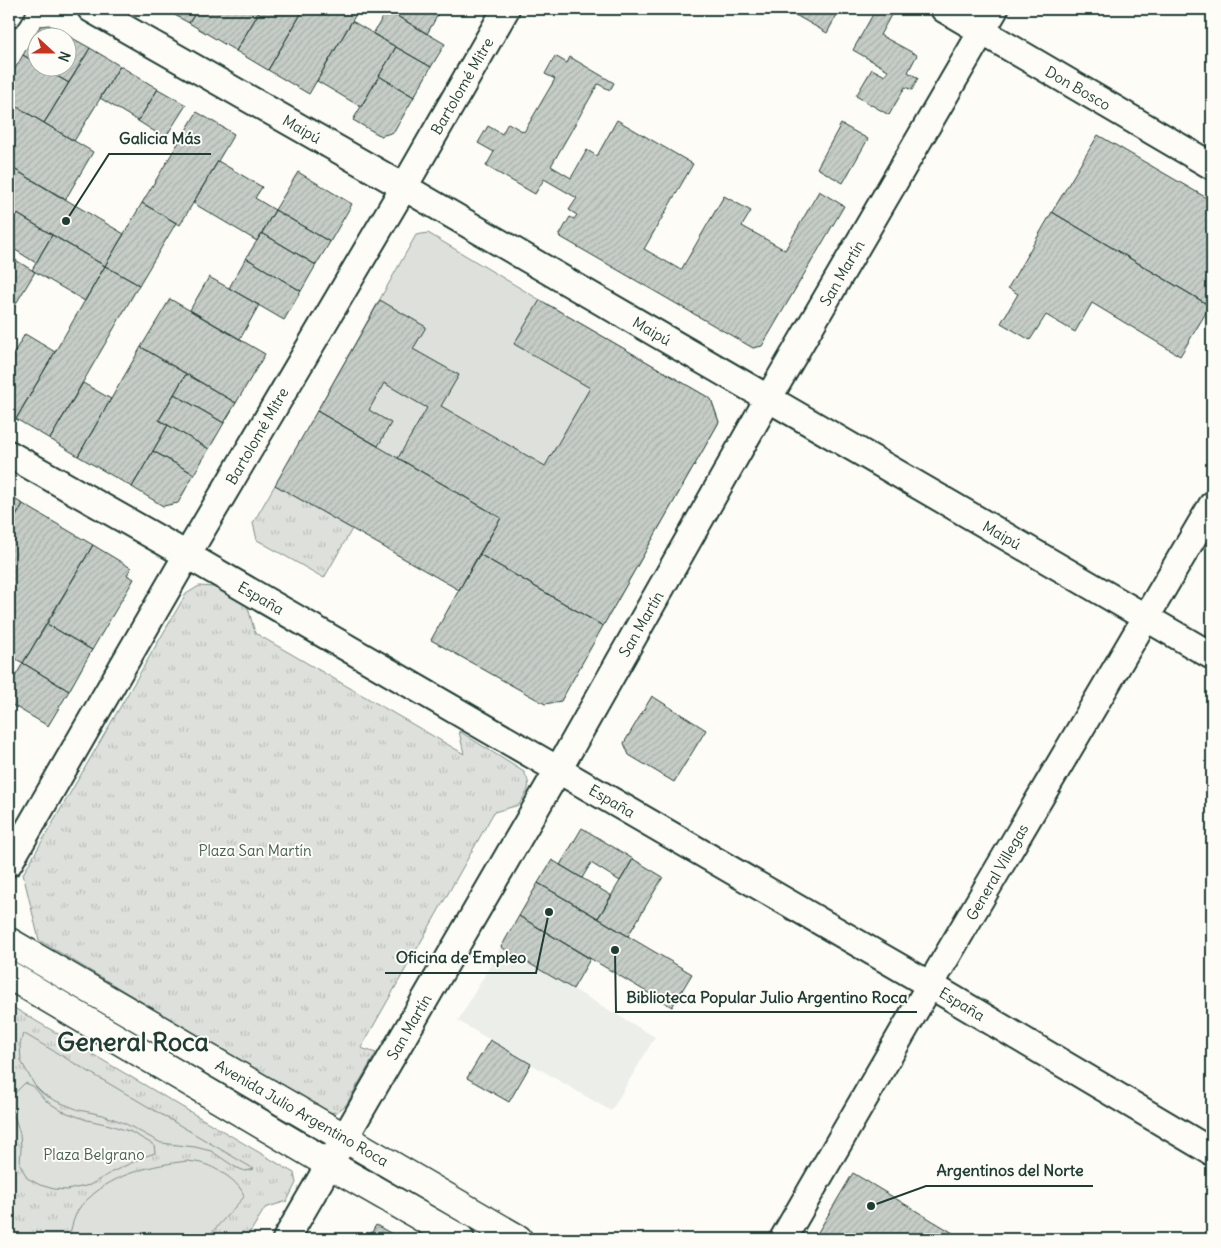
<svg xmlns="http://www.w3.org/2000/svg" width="1221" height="1248" font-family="Delius,sans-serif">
  <defs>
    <pattern id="grass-dots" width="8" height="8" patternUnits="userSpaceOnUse" patternTransform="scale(1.25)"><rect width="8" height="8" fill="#dde0db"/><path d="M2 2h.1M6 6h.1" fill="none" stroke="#bdc1bd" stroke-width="1.8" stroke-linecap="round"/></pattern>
    <pattern id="park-tufts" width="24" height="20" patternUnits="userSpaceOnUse" patternTransform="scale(1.25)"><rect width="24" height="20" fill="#dde0db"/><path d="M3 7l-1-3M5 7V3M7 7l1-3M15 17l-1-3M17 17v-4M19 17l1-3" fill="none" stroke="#bdc1bd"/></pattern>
    <pattern id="building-hatch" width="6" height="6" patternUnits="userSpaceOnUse" patternTransform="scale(1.25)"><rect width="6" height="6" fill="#c6cdc7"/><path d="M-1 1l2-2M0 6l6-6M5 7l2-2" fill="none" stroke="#aab1ac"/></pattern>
  </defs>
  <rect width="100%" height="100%" fill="#fdfcf7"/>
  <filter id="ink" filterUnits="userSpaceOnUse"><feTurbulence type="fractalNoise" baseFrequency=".02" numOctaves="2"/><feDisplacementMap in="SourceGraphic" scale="10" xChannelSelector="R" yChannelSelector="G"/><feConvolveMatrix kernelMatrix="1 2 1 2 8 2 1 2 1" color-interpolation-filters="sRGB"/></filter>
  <g filter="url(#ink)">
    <path fill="#eceee9" d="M 501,947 L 655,1037 L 611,1111 L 458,1021 Z"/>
    <path fill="url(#grass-dots)" stroke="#7e8e88" d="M 28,968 L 280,1113 L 279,1118 L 275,1120 L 24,970 Z"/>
    <path fill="url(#park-tufts)" stroke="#7e8e88" d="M 275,485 L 352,529 L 324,578 L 257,540 L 253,523 Z
      M 199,586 L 214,587 L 247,604 L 255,633 L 464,754 L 459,731 L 524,772 C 533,788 527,791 519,805 L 494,812 L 361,1048 L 376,1053 L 346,1105 L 337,1112 L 326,1113 L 39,940 L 23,874 L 186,594 Z
      M 9,1005 L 294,1173 L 296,1183 L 287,1201 L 265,1208 L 246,1239 L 9,1239 Z"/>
    <path fill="#dde0db" stroke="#7e8e88" d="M 428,233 L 540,300 L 711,399 L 719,422 L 603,626 L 479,554 L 317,411 L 416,235 Z
      M 23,1033 L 254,1169 L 245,1171 L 235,1167 L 211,1151 L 195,1147 L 161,1143 L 124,1123 L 103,1115 L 79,1110 L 56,1101 L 43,1094 L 35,1086 L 21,1061 L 20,1045 Z
      M 25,1083 L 33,1086 L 45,1100 L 62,1111 L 87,1120 L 110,1125 L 131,1132 L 154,1145 L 155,1153 L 146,1156 L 112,1172 L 90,1185 L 67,1190 L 54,1189 L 40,1185 L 27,1178 L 20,1164 L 21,1148 L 20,1134 L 9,1099 Z
      M 188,1161 C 193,1162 199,1162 204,1164 C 217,1168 242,1183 244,1197 L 214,1230 L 208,1239 L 69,1239 C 71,1228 74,1216 80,1207 C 82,1204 86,1201 89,1198 C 115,1173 153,1165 188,1161 Z"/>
    <path fill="url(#building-hatch)" stroke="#1f3d34" d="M 164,9 L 198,9 L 189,23 Z
      M 198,9 L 261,9 L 236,51 L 189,23 Z
      M 261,9 L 304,9 L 268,70 L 236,51 Z
      M 304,9 L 359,9 L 309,94 L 268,70 Z
      M 387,9 L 441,9 L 427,34 L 387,10 Z
      M 785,9 L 840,9 L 827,33 Z
      M 876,9 L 880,9 L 891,15 L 880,35 L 917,55 L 908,72 L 918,78 L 912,90 L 905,87 L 889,115 L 856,96 L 872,69 L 885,76 L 888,70 L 853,50 Z
      M 387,10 L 445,44 L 431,67 L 373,34 Z
      M 352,21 L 396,47 L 361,107 L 317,81 Z
      M 49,25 L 90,48 L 69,83 L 43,68 L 68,68 L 68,38 L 38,38 L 38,64 L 23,55 L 40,26 Z
      M 396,47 L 431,67 L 414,97 L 379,76 Z
      M 90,48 L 120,66 L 74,141 L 44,123 Z
      M 23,55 L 38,64 L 38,68 L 43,68 L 69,83 L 44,123 L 9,102 L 9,79 Z
      M 555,56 L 567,63 L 570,57 L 614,83 L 610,90 L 598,84 L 551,166 L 571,178 L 587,150 L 597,156 L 617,120 L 693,164 L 644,249 L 681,270 L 724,196 L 751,211 L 742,226 L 785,250 L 819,191 L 844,206 L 762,346 L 753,348 L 559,236 L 570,217 L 574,219 L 577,215 L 569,210 L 577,198 L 544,179 L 535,194 L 486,166 L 494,152 L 478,143 L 488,126 L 502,134 L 508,123 L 524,132 L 555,79 L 545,74 Z
      M 120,66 L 158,89 L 138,121 L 100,98 Z
      M 379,76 L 414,97 L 394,132 L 381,136 L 353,120 Z
      M 158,89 L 186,105 L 165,138 L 138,121 Z
      M 9,102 L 93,152 L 65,200 L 9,166 Z
      M 197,112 L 234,134 L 180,225 L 142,203 Z
      M 841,124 L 868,139 L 843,183 L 817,168 Z
      M 1098,135 L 1212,201 L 1212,307 L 1052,212 Z
      M 218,161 L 262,187 L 255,198 L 275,210 L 257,241 L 193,203 Z
      M 9,166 L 124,234 L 105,266 L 9,209 Z
      M 298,172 L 352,204 L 330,242 L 275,210 Z
      M 142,203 L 176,223 L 139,285 L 105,266 Z
      M 9,209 L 52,235 L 36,263 L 9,246 Z
      M 275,210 L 330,242 L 316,265 L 262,233 Z
      M 1052,212 L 1210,306 L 1180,356 L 1092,303 L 1075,332 L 1046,315 L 1030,340 L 1001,323 L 1018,294 L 1008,288 Z
      M 262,233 L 316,265 L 301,291 L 246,258 Z
      M 52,235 L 105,266 L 85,301 L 32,270 Z
      M 9,256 L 35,272 L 11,312 L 9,311 Z
      M 246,258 L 301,291 L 284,320 L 229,288 Z
      M 105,266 L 139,285 L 50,439 L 16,419 Z
      M 209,277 L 259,305 L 240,339 L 190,310 Z
      M 170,299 L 265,354 L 236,403 L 141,347 Z
      M 380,300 L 426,327 L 413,349 L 459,375 L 441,406 L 545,466 L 590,388 L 514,344 L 540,300 L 711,399 L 719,422 L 603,626 L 479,554 L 501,518 L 398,458 L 427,408 L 384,383 L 369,410 L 391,423 L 378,446 L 317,411 Z
      M 25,334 L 55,352 L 16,419 L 9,415 L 9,361 Z
      M 141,347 L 186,374 L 159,420 L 168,425 L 132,487 L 78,456 Z
      M 186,374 L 236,403 L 224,423 L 174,394 Z
      M 83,383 L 111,399 L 78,456 L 50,439 Z
      M 174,394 L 224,423 L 209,449 L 159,420 Z
      M 317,411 L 501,518 L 459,590 L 275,485 Z
      M 168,425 L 209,449 L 194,474 L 153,451 Z
      M 153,451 L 194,474 L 178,503 L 163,506 L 132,487 Z
      M 9,496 L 23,504 L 9,528 Z
      M 23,504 L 93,545 L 23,663 L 9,655 L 9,528 Z
      M 93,545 L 131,568 L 127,575 L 134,579 L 92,650 L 47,624 Z
      M 479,554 L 603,626 L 561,701 L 545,704 L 431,640 Z
      M 47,624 L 92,650 L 69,691 L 23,663 Z
      M 23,663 L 69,691 L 48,726 L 9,703 L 9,687 Z
      M 652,696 L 706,730 L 674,782 L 629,755 L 624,743 Z
      M 582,828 L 633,859 L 620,881 L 591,863 L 582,878 L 560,865 Z
      M 633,859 L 663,877 L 628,936 L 598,918 Z
      M 552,860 L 612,896 L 598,918 L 538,883 Z
      M 538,883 L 692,974 L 672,1007 L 519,916 Z
      M 519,916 L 590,959 L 573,989 L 501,947 Z
      M 490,1040 L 531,1064 L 509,1102 L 467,1078 Z
      M 853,1173 L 963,1239 L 814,1239 Z
      M 376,1225 L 401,1239 L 368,1239 Z"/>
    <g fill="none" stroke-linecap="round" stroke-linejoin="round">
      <g stroke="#1f3d34" stroke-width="30">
        <path id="minor" d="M 91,9 L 404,187 L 1212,656
          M 944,9 L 1212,166
          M 9,14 L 12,9
          M 9,454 L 187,555 L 930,985 L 1212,1152
          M 9,863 L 187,555 L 404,187 L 506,9
          M 286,1239 L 558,770 L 768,399 L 995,9
          M 783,1239 L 930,985 L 1212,505"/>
      </g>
      <g stroke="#1f3d34" stroke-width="31">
        <path id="major" d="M 9,942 L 518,1239
          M 9,975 L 329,1164 L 460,1239"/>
      </g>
      <use href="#minor" stroke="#fdfcf7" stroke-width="26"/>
      <use href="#major" stroke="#fdfcf7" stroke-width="28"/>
    </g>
  </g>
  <g text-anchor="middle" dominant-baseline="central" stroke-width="4" stroke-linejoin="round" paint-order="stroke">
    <g font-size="15" fill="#1f3d34" stroke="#fdfcf7">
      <text transform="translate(462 86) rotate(-60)">Bartolomé Mitre</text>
      <text transform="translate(1078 88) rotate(30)">Don Bosco</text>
      <text transform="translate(302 129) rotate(30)">Maipú</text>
      <text transform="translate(842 273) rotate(-60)">San Martín</text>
      <text transform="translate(652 331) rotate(30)">Maipú</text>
      <text transform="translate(257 436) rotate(-60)">Bartolomé Mitre</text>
      <text transform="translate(1002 535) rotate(30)">Maipú</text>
      <text transform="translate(261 598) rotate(30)">España</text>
      <text transform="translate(641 624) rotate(-60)">San Martín</text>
      <text transform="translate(612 801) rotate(30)">España</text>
      <text transform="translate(997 872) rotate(-60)">General Villegas</text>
      <text transform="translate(962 1004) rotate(31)">España</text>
      <text transform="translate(409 1027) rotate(-60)">San Martín</text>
      <text transform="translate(302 1113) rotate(30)">Avenida Julio Argentino Roca</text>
    </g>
    <g font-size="15" fill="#455e55" stroke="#fdfcf7">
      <text x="255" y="850">Plaza San Martín</text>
      <text x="94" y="1154">Plaza Belgrano</text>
    </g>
    <g font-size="25" font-weight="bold" fill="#1f3d34" stroke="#fdfcf7">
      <text x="133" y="1042">General Roca</text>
    </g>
  </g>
  <path fill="none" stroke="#1f3d34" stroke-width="2" d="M66 221L109 154H211M549 912L536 973H385M615 950L616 1012H917M871 1206L926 1186H1093"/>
  <g fill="#1f3d34" stroke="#fdfcf7" stroke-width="2">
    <circle cx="66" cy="221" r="5"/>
    <circle cx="549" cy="912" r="5"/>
    <circle cx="615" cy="950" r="5"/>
    <circle cx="871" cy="1206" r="5"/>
  </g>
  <g font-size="16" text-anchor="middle" font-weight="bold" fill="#1f3d34" stroke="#fdfcf7" stroke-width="4" stroke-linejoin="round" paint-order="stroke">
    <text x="160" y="144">Galicia Más</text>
    <text x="461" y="963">Oficina de Empleo</text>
    <text x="767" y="1003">Biblioteca Popular Julio Argentino Roca</text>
    <text x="1010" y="1176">Argentinos del Norte</text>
  </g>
  <rect width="1221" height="1248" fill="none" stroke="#fdfcf7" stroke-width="30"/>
  <rect x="15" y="15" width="1191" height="1218" fill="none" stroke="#1f3d34" stroke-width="2" filter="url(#ink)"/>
  <g transform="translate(52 52) rotate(111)"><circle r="24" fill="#fdfcf7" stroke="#a4b0a9"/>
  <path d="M0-4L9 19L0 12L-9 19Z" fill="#c8321e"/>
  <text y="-8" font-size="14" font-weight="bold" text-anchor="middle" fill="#1f3d34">N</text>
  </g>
</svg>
